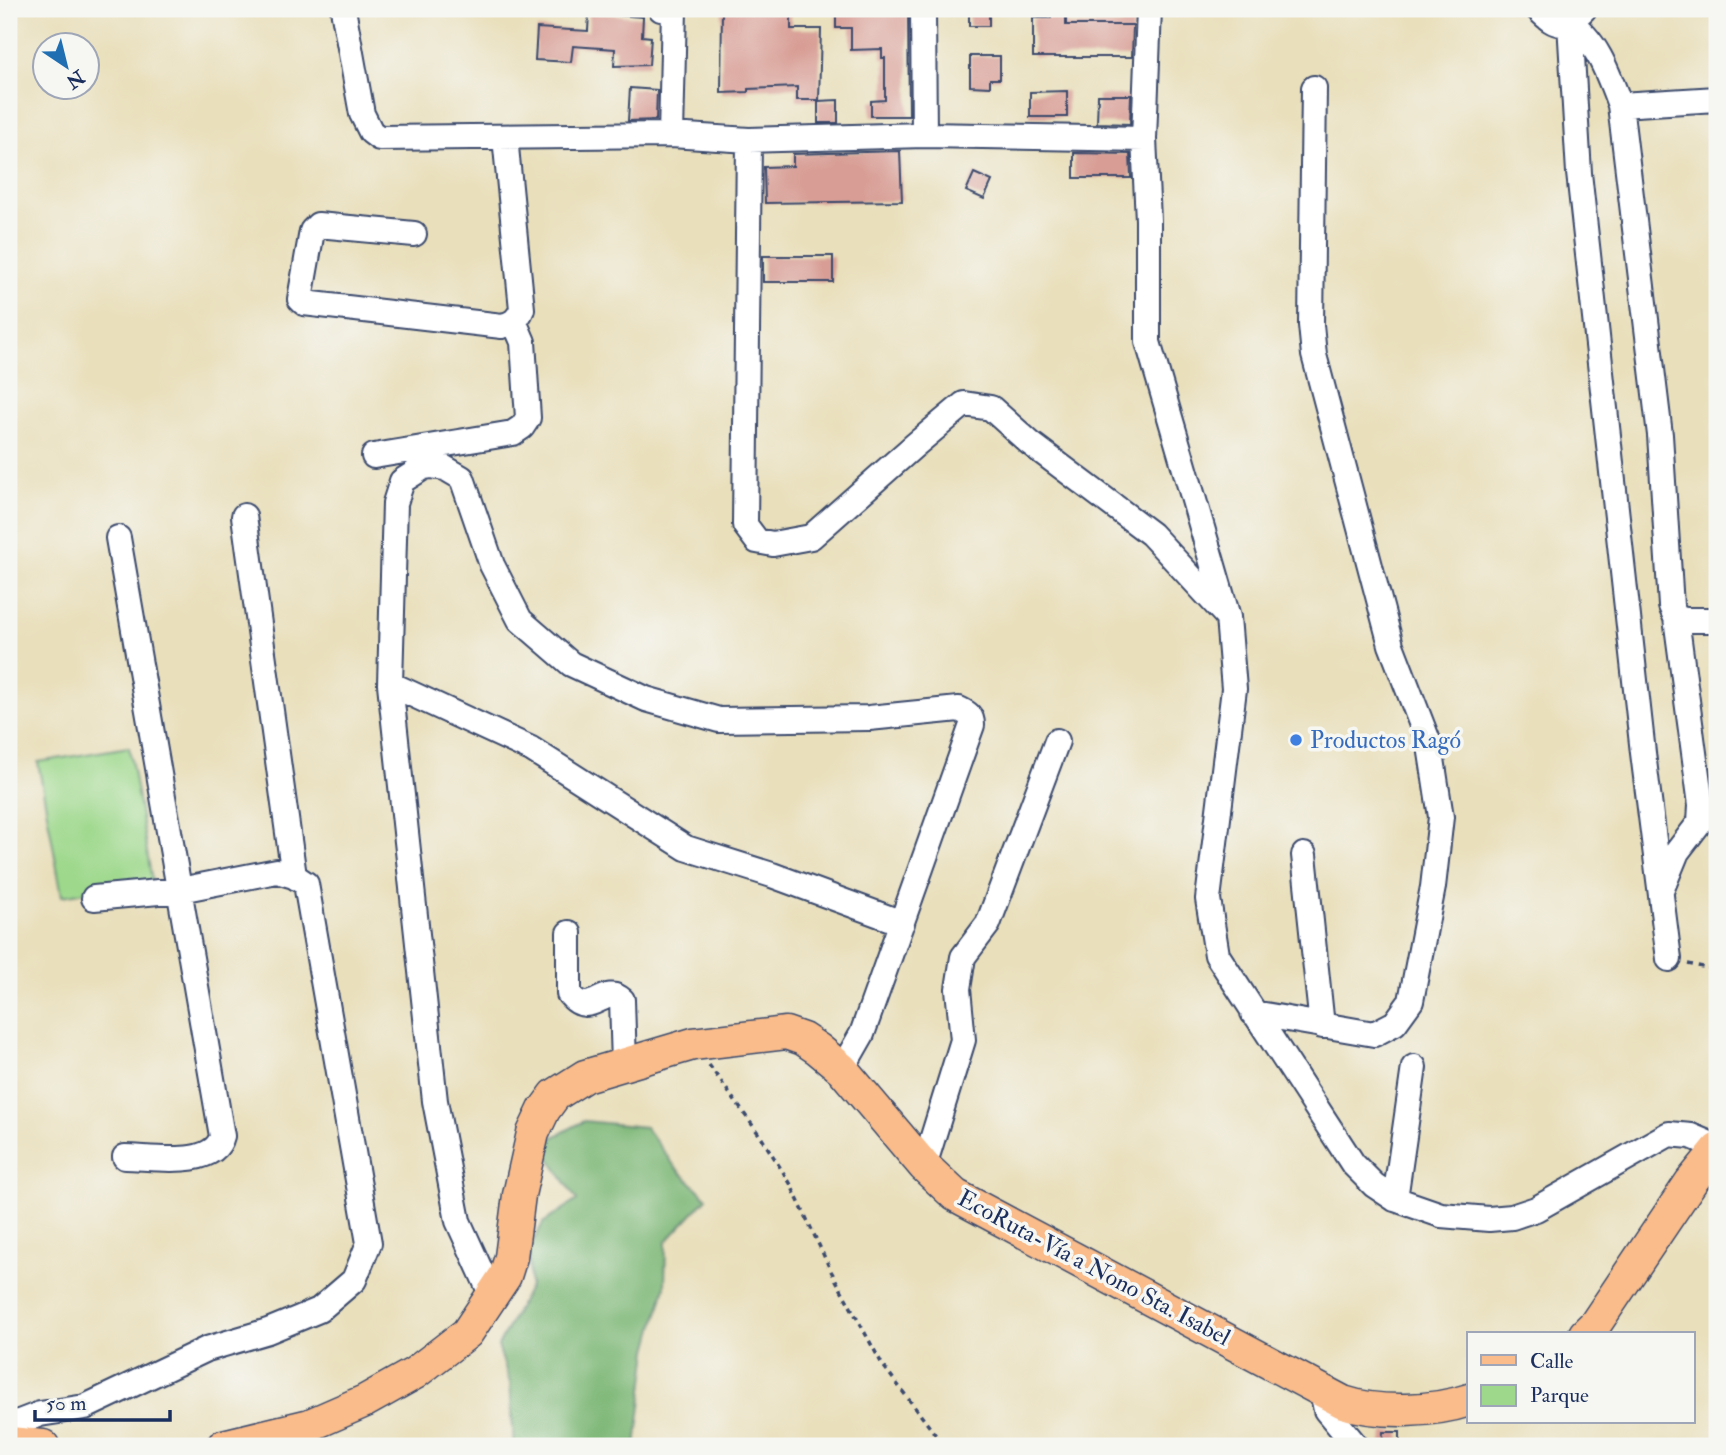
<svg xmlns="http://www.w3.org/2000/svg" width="1726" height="1455" font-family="'IM FELL Double Pica',serif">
  <rect width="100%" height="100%" fill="#f6f6f2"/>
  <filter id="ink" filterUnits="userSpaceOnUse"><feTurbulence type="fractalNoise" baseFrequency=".0143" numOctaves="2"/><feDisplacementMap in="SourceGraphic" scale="14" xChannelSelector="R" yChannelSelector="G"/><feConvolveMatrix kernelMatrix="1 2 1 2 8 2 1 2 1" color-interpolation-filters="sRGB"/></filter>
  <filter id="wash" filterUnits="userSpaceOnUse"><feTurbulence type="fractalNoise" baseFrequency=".00686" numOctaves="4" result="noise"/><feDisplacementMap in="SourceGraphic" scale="28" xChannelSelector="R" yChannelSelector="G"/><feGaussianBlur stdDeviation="1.57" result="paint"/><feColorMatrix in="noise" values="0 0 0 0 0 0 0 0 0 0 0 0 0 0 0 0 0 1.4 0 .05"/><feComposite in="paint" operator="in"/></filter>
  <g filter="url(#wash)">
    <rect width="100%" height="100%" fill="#e9dfbb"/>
    <path fill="#9dd88b" stroke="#5c8474" stroke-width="2" d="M 129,747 L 152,881 L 62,896 L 38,762 Z"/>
    <path fill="#7eb877" stroke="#4c746a" stroke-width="2" d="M 584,1121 L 645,1127 L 677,1169 L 707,1198 L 666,1242 L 665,1287 L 648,1350 L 636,1446 L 514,1446 L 510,1383 L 498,1346 L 530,1286 L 529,1251 L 543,1223 L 577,1200 L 545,1151 L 552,1138 Z"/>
    <g id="blocks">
      <path fill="#d89e95" d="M 722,9 L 791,9 L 791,29 L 821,29 L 819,100 L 797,100 L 797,87 L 748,89 L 748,92 L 721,93 Z
        M 836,9 L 908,9 L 909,116 L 871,116 L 871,101 L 885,100 L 885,58 L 882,58 L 882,49 L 851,50 L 851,28 L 836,28 Z
        M 969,9 L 989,9 L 989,26 L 969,26 Z
        M 1051,9 L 1066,9 L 1066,25 L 1133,25 L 1132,57 L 1033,57 L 1033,18 L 1051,18 Z
        M 589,13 L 643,17 L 642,36 L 651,37 L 649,65 L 614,66 L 615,49 L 573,46 L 571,62 L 535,60 L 537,28 L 588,31 Z
        M 970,56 L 1000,56 L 1000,79 L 990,79 L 990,87 L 970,86 Z
        M 630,88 L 657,90 L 656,120 L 628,121 Z
        M 1067,91 L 1067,117 L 1030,117 L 1030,92 Z
        M 1098,95 L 1131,95 L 1130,124 L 1097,123 Z
        M 838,100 L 838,123 L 818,123 L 818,101 Z
        M 900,151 L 902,201 L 765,203 L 764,167 L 793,166 L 793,154 Z
        M 1074,153 L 1130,154 L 1131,178 L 1074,178 Z
        M 974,173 L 992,181 L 984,199 L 966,191 Z
        M 763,256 L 833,256 L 833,282 L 763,282 Z
        M 1383,1432 L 1400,1432 L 1400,1446 L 1382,1446 Z"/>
    </g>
  </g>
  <g filter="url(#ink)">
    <use href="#blocks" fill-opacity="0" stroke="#3a496c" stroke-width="2"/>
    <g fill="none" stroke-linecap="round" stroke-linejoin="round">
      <g stroke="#3a496c" stroke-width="28">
        <path id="minor" d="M 343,9 L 362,114 L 371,132 L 379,138 L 671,135 L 749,140 L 924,135 L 1144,139
          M 661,9 L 674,9 L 671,135
          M 923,9 L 924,135
          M 1149,9 L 1144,139 L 1148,220 L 1148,342 L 1228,617 L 1234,689 L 1208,899 L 1217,955 L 1353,1164 L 1374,1185 L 1395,1199 L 1441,1215 L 1489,1219 L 1512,1217 L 1536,1209 L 1669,1134 L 1691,1136 L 1717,1147
          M 1538,9 C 1558,29 1564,28 1584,9
          M 1570,23 L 1579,173 L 1643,753 L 1669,959
          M 1570,23 C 1597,40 1609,76 1620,105 L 1717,99
          M 1620,105 L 1660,435 L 1671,606 L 1676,618 L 1686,620 L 1717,620
          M 749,140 L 745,525 L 757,541 L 773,544 L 811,537 L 915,445 L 964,404 L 991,408 L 1030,443 L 1151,534 L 1225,614
          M 414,234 L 318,225 L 312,231 L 300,299 L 304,303 L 502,326 C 513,324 518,319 522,309 L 505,137
          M 374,456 L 513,433 L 522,427 L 528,418 L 523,342 L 514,321
          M 244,516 L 294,876
          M 118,538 L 222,1136 C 214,1169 152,1157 125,1157
          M 390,684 L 531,749 L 686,848 L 772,875 L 902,923
          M 1304,855 L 1322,1026
          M 1661,891 L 1677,852 L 1700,822 L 1701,805 L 1676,618
          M 569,933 L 569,994 C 591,1021 604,983 622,1000 L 624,1064
          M 1253,1013 L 1374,1034 L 1395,1023 L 1411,1001 L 1433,887 L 1441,817 L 1430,746 L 1391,645 L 1314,355 L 1311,325 L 1314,88
          M 924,1166 L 963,1040 L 958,989 L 963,957 L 988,924 L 1057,741
          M 1395,1199 L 1414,1067
          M 493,1298 L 458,1221 L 435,1101 L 390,684 L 395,503 L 402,481 L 424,467 L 431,466 L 445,468 L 462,478 L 492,565 L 520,620 L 571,664 L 646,699 L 719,720 L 869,718 L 959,709 C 967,713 972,715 972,725 L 862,1034 L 842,1069
          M 1322,1391 L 1326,1410 L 1356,1446
          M 9,1429 L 14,1424 L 40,1414 L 85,1407 L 207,1349 L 268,1331 L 319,1310 L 354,1280 L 369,1243 L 306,884 L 294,876 L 277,871 L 180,890 L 94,898"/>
      </g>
      <g stroke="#3a496c" stroke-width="35">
        <path id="major" d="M 1585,1334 L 1596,1323 L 1691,1182 L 1717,1150
          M 9,1443 L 43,1446
          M 223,1446 L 310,1425 L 365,1401 L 415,1373 L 467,1333 L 505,1276 L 511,1257 L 519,1195 L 533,1133 L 544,1110 L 555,1095 L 585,1076 L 693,1044 L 786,1033 L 803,1039 L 818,1049 L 842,1069 L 924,1166 L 955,1195 L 1343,1402 C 1379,1414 1433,1412 1469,1400"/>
      </g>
      <path stroke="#3a496c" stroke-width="3.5" stroke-dasharray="5 5" stroke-linecap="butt" d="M 1688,964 L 1717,970
        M 709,1065 L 761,1137 L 790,1183 L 831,1271 L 882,1364 L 944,1446"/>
      <use href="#minor" stroke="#fff" stroke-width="24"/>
      <use href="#major" stroke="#f9bc8a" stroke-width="32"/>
    </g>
  </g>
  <circle fill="#3f7fe0" stroke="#f6f6f2" stroke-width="2.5" cx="1296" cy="740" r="7"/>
  <g text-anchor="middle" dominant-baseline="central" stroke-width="7" stroke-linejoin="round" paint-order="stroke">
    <g font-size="24" fill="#366cbe" stroke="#f6f6f2" text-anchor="start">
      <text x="1310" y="740">Productos Ragó</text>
    </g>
    <g font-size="24" fill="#1b2f5e" stroke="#f6f6f2">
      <text transform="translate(1094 1268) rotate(28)">EcoRuta-Vía a Nono Sta. Isabel</text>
    </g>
  </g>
  <rect width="1726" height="1455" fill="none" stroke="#f6f6f2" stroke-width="35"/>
  <rect x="1467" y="1332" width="228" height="91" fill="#f6f6f2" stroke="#9ea6b7" stroke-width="2"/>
  <rect x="1481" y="1355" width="35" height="10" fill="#f9bc8a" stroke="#9ea6b7" stroke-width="2"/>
  <text x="1530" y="1368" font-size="21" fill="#1b2f5e">Calle</text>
  <rect x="1481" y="1385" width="35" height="21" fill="#9dd88b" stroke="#9ea6b7" stroke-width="2"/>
  <text x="1530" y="1402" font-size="21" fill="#1b2f5e">Parque</text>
  <g transform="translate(66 66) rotate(145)"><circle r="33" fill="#f6f6f2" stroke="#9ea6b7" stroke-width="2"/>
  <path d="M0-5L12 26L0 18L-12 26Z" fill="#1f6fb2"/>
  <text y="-10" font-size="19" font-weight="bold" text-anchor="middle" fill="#1b2f5e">N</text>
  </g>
  <path d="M35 1410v10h135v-10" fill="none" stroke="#1b2f5e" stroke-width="3.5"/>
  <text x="46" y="1410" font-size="21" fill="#1b2f5e" stroke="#f6f6f2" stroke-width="5" paint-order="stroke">50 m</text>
</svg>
